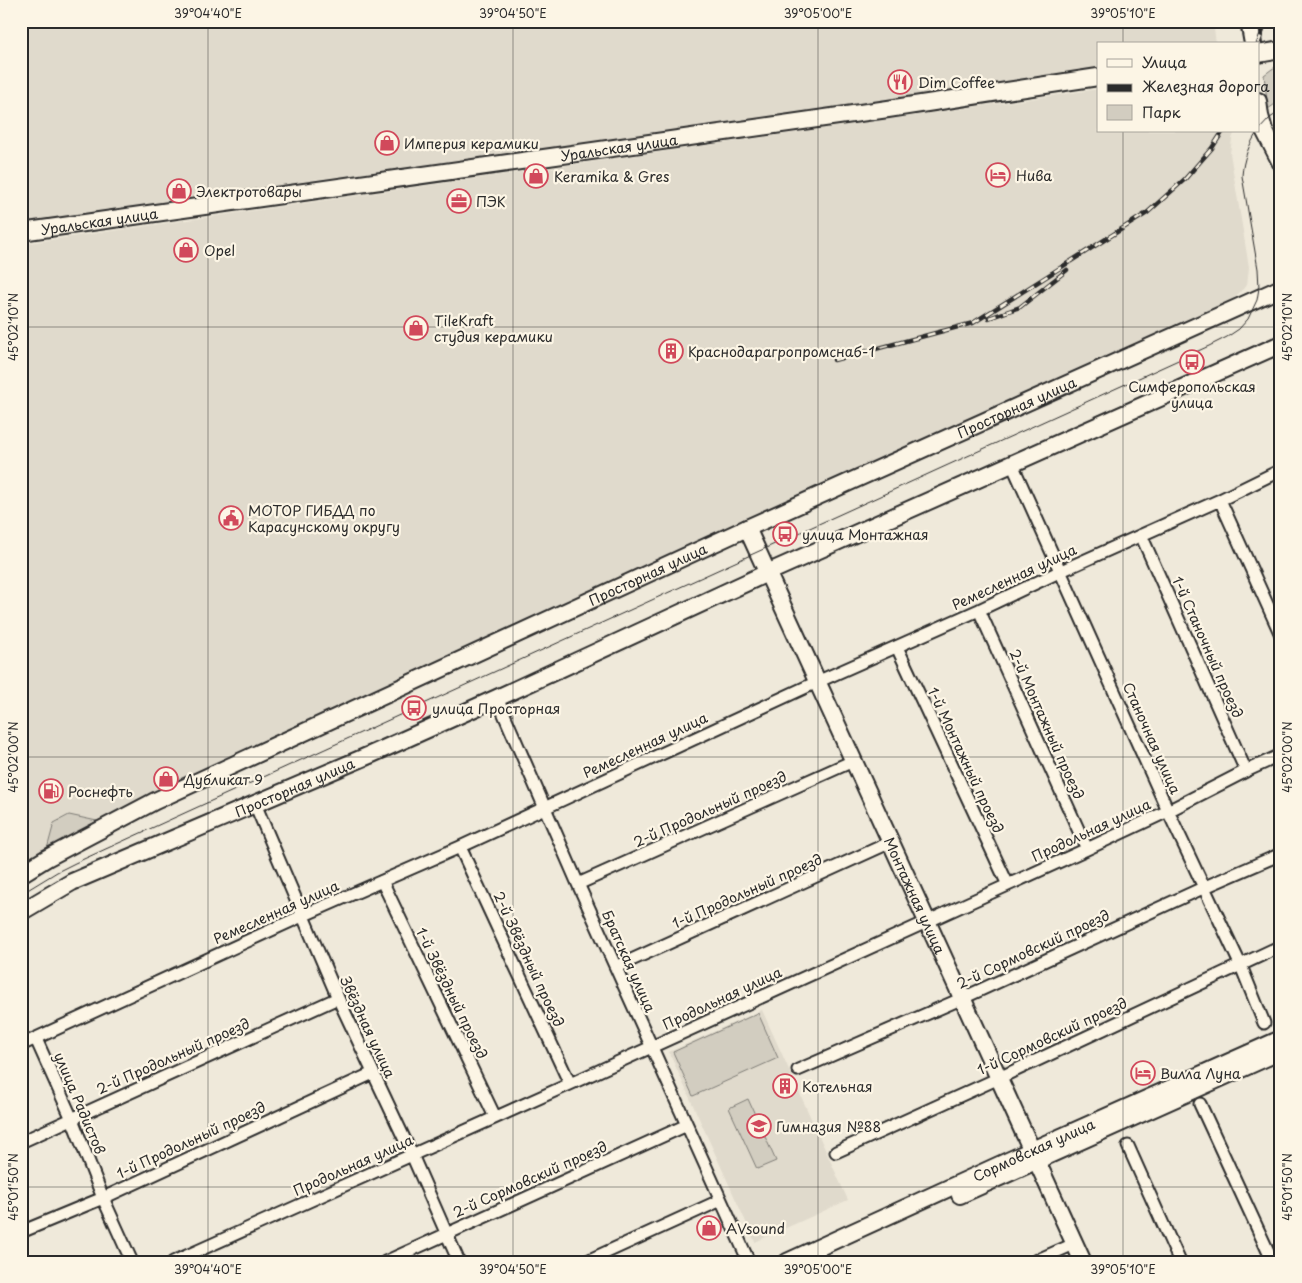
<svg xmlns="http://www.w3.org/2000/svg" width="1302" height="1283" font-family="'Playpen Sans',sans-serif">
  <rect width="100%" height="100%" fill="#efe9da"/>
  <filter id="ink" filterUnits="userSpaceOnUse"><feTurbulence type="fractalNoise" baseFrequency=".02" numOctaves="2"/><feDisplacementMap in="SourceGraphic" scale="10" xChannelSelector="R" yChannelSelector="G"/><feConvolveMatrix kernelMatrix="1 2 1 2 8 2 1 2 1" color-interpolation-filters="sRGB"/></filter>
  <g filter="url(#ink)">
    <path fill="#e0dacc" d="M 21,21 L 1213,21 L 1216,44 L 1098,44 L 1098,73 L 453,163 L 318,179 L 234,193 L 21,223 Z
      M 1098,89 L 1098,131 L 1235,131 L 1232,139 L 1230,153 L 1249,267 L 1247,285 L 1233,299 L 141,799 L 21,868 L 21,244 Z
      M 762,1010 L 848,1200 L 755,1242 L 669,1052 Z"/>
    <path fill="#d2cdc0" stroke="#7e7c76" d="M 1281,64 L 1281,100 L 1268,109 L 1264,75 L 1272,69 Z
      M 69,815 L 97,821 L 47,849 L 54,823 Z
      M 758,1013 L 778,1058 L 693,1096 L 673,1052 Z
      M 748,1099 L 776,1161 L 757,1169 L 729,1108 Z"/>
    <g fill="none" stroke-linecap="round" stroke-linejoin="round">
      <g stroke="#2b2b2b" stroke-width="15">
        <path id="street" d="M 1012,464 L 1168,811 L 1241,966 L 1264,1023
          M 1220,500 L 1281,635
          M 1141,535 L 1246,771
          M 979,610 L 1087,849
          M 897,647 L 1008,885
          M 497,698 L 578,884 L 749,1262
          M 255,804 L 338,998 L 412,1155 L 459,1262
          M 460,847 L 570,1084
          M 382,881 L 495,1117
          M 578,884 L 853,761
          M 616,967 L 891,842
          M 36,1039 L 72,1119 L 103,1198 L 132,1262
          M 21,1045 L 302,916 L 460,847 L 817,682 L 979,610 L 1061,571 L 1220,500 L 1281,470
          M 798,1070 L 963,998 L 1205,887 L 1281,854
          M 1200,1104 L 1273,1262
          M 21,1142 L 338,998
          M 1128,1146 L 1180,1262
          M 836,1152 L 999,1078 L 1281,946
          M 21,1232 L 103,1198 L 373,1073
          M 173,1262 L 570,1084 L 1087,849 L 1168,811 L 1246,771 L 1281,755
          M 385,1262 L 687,1125
          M 585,1262 L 721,1200
          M 1033,1262 L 1074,1244"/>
      </g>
      <g stroke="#2b2b2b" stroke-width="20">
        <g id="secondary">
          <path d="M 1249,21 L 1253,44"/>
          <path d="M 1258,54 L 1281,50"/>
          <path d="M 1258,101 L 1260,116 L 1264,130 L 1281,163"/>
          <path id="s1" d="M 21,232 L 888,109 L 1098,77"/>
          <path id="s2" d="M 747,528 L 1083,1262"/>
          <path id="s3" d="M 21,874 L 47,858 L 155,801 L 747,528 L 1281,288"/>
          <path id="s4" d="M 21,912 L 72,882 L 372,754 L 497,698 L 767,573 L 1281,344"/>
          <path d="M 960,1195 L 1270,1056"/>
          <path id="s5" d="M 787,1262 L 1032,1150 L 1281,1039"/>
        </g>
      </g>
      <use href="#street" stroke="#fcf5e5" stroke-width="11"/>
      <use href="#secondary" stroke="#fcf5e5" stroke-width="16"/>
      <path stroke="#2b2b2b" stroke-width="1" d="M 1258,131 L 1270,118 L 1281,111
        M 21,894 L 57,872 L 75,863 L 1209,346 L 1227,337 L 1239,329 L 1248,319 L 1257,300 L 1259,288 L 1258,269 L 1242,176 C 1243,160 1249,144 1258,131"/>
      <g stroke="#2b2b2b" stroke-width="4.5">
        <path id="rail" d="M 1258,44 L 1263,30 L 1263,21
          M 989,318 L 1020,307 L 1067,270
          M 834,360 L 973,323 L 1147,213 L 1185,179 L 1212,148 L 1223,131"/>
      </g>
      <use href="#rail" stroke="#fcf5e5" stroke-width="2.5" stroke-dasharray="8" stroke-linecap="butt"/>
    </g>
  </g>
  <path fill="none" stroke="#2b2b2b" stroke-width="1" stroke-opacity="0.45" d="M 208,21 L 208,1262M 513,21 L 513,1262M 818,21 L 818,1262M 1123,21 L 1123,44M 1123,131 L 1123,1262M 21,327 L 1281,327M 21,757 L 1281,757M 21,1187 L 1281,1187"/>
  <defs>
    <g id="restaurant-ring" transform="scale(1.25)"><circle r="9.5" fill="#fcf5e5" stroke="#d1495b" stroke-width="1.5"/><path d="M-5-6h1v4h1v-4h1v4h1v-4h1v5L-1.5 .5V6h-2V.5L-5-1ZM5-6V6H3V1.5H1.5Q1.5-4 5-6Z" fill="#d1495b"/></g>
    <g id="shop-ring" transform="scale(1.25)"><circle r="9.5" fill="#fcf5e5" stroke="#d1495b" stroke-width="1.5"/><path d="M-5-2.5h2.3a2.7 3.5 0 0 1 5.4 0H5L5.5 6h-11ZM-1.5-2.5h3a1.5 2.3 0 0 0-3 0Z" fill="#d1495b"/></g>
    <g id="hotel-ring" transform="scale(1.25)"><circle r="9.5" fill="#fcf5e5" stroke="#d1495b" stroke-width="1.5"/><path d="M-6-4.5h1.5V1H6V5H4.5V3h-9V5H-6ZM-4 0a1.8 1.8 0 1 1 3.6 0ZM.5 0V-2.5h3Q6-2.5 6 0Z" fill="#d1495b"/></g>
    <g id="office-ring" transform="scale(1.25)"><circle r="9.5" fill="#fcf5e5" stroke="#d1495b" stroke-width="1.5"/><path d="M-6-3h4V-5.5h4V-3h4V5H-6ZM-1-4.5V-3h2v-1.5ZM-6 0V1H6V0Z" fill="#d1495b"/></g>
    <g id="building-ring" transform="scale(1.25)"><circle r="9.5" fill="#fcf5e5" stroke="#d1495b" stroke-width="1.5"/><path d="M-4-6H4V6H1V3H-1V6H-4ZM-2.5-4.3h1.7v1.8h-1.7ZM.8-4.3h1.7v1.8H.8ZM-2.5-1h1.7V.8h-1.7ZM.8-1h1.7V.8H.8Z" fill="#d1495b"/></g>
    <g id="bus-ring" transform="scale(1.25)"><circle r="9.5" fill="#fcf5e5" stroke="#d1495b" stroke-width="1.5"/><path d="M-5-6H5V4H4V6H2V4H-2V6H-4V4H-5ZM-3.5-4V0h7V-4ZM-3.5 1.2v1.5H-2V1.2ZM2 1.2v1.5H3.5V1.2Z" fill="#d1495b"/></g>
    <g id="civic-ring" transform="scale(1.25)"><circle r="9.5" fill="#fcf5e5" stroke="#d1495b" stroke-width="1.5"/><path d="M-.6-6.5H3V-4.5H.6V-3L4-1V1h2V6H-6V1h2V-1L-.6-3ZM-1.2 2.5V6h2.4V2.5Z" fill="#d1495b"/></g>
    <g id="fuel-ring" transform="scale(1.25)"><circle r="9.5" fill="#fcf5e5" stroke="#d1495b" stroke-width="1.5"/><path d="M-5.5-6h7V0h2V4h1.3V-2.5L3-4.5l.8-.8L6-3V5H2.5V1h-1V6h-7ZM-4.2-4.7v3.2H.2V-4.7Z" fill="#d1495b"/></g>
    <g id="school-ring" transform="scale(1.25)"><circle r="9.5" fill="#fcf5e5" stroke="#d1495b" stroke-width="1.5"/><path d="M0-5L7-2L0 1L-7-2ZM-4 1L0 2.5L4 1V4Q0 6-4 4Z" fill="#d1495b"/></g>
  </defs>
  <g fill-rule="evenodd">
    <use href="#restaurant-ring" x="900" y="82"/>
    <use href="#shop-ring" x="387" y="143"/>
    <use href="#hotel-ring" x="998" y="175"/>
    <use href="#shop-ring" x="536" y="176"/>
    <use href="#shop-ring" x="179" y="191"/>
    <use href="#office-ring" x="459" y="201"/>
    <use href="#shop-ring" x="186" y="250"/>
    <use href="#shop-ring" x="416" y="328"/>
    <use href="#building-ring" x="671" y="351"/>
    <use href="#bus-ring" x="1192" y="362"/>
    <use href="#civic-ring" x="231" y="518"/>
    <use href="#bus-ring" x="785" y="534"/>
    <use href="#bus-ring" x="414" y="708"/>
    <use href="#shop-ring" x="166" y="779"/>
    <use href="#fuel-ring" x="51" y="791"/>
    <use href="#hotel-ring" x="1143" y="1073"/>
    <use href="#building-ring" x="785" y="1086"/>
    <use href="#school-ring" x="759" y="1126"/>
    <use href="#shop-ring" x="709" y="1228"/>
  </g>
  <g text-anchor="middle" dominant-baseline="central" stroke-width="4.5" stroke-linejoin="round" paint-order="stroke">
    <g font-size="14" fill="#2b2b2b" stroke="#fcf5e5" text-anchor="start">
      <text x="918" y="82">Dim Coffee</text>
      <text x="404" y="143">Империя керамики</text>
      <text x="1016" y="175">Нива</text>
      <text x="554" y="176">Keramika &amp; Gres</text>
      <text x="196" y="191">Электротовары</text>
      <text x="476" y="201">ПЭК</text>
      <text x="204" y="250">Opel</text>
      <text x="434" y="320">TileKraft<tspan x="434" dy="16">студия керамики</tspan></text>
      <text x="688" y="351">Краснодарагропромснаб-1</text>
      <text x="1192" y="386" text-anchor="middle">Симферопольская<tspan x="1192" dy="16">улица</tspan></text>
      <text x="248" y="510">МОТОР ГИБДД по<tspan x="248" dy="16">Карасунскому округу</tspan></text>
      <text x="802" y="534">улица Монтажная</text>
      <text x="432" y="708">улица Просторная</text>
      <text x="184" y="779">Дубликат 9</text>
      <text x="68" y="791">Роснефть</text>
      <text x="1160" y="1073">Вилла Луна</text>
      <text x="802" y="1086">Котельная</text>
      <text x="776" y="1126">Гимназия №88</text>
      <text x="726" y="1228">AVsound</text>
    </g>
    <g font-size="14" fill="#2b2b2b" stroke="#fcf5e5">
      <text stroke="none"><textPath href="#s1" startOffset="604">Уральская улица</textPath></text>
      <text stroke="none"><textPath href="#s1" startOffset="79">Уральская улица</textPath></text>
      <text stroke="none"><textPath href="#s3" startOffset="1100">Просторная улица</textPath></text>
      <text stroke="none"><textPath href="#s3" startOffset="695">Просторная улица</textPath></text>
      <text transform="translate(1014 577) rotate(-25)">Ремесленная улица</text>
      <text transform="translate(1208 647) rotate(66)">1-й Станочный проезд</text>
      <text transform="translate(1047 724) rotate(66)">2-й Монтажный проезд</text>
      <text transform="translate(1152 738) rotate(66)">Станочная улица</text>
      <text transform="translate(645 745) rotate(-25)">Ремесленная улица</text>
      <text transform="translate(966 760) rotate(65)">1-й Монтажный проезд</text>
      <text stroke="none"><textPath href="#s4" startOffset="301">Просторная улица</textPath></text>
      <text transform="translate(710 809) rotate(-24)">2-й Продольный проезд</text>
      <text transform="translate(1091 830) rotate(-25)">Продольная улица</text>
      <text transform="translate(747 891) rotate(-24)">1-й Продольный проезд</text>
      <text stroke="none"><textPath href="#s2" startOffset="404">Монтажная улица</textPath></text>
      <text transform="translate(276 912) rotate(-24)">Ремесленная улица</text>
      <text transform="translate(1033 949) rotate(-25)">2-й Сормовский проезд</text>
      <text transform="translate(529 959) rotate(65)">2-й Звёздный проезд</text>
      <text transform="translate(629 961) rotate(66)">Братская улица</text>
      <text transform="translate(452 993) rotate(64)">1-й Звёздный проезд</text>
      <text transform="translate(722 998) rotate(-25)">Продольная улица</text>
      <text transform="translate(368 1027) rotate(65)">Звёздная улица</text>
      <text transform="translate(1052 1036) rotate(-25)">1-й Сормовский проезд</text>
      <text transform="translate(173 1056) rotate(-24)">2-й Продольный проезд</text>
      <text transform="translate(80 1103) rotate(67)">улица Радистов</text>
      <text transform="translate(191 1140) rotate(-25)">1-й Продольный проезд</text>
      <text stroke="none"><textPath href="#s5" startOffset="271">Сормовская улица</textPath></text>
      <text transform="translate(353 1165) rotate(-24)">Продольная улица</text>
      <text transform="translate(530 1179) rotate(-24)">2-й Сормовский проезд</text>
    </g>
  </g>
  <rect width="1302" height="1283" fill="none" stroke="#fcf5e5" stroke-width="55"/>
  <rect x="1097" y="42" width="162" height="90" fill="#fcf5e5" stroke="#a8a49b"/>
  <rect x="1107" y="59" width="25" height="8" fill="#fcf5e5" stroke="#a8a49b"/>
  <text x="1142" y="68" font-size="15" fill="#2b2b2b">Улица</text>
  <rect x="1107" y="84" width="25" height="8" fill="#2b2b2b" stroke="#a8a49b"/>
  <text x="1142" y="92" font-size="15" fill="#2b2b2b">Железная дорога</text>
  <rect x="1107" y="105" width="25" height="15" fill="#d2cdc0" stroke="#a8a49b"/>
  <text x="1142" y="118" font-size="15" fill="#2b2b2b">Парк</text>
  <rect x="28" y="28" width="1246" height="1228" fill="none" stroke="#2b2b2b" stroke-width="2"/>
  <g font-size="12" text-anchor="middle" fill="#2b2b2b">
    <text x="208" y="18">39°04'40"E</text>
    <text x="513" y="18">39°04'50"E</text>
    <text x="818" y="18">39°05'00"E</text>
    <text x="1123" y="18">39°05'10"E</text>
    <text transform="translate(14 327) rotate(-90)" y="4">45°02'10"N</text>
    <text transform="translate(1288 327) rotate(-90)" y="4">45°02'10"N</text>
    <text transform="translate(14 757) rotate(-90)" y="4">45°02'00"N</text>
    <text transform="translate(1288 757) rotate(-90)" y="4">45°02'00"N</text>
    <text transform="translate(14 1187) rotate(-90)" y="4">45°01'50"N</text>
    <text transform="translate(1288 1187) rotate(-90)" y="4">45°01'50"N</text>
    <text x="208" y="1274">39°04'40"E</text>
    <text x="513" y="1274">39°04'50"E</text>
    <text x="818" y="1274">39°05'00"E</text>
    <text x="1123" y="1274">39°05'10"E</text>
  </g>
</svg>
